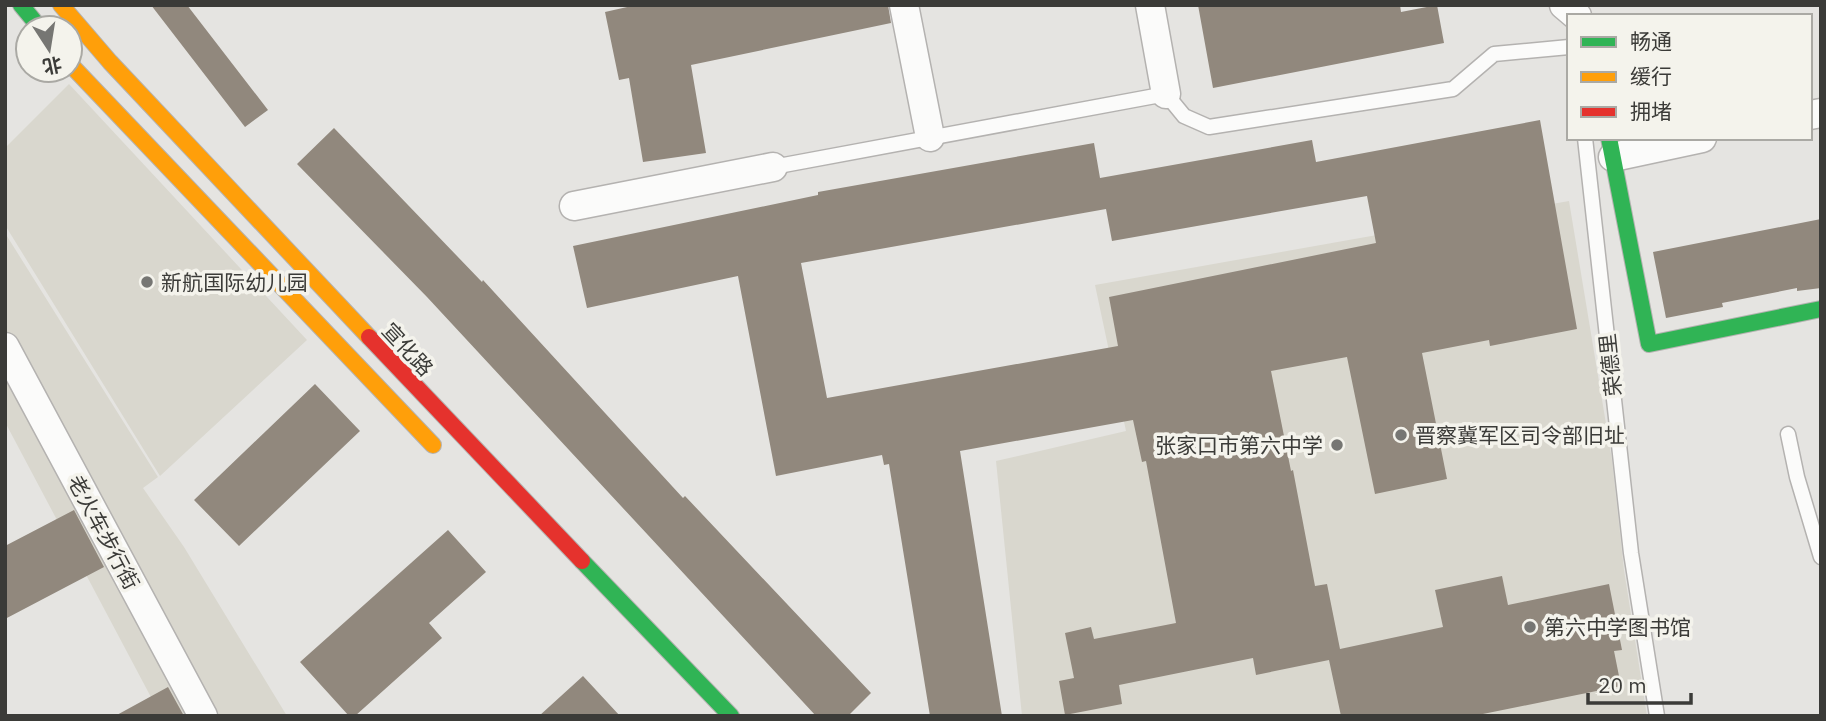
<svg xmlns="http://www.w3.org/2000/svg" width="1826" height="721" font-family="'IBM Plex Sans','Noto Sans SC',sans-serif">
  <rect width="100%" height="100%" fill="#e5e4e1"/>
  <path fill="#d9d7ce" d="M 69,84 L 307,340 L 160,476 L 5,225 L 5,148 Z
    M 1569,201 L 1612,460 L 1624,570 L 1647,716 L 1022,716 L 996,461 L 1126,431 L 1095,285 Z
    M 5,233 L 158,477 L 143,488 L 184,547 L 287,716 L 161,716 L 5,422 Z"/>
  <path fill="#91887d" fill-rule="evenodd" d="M 151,5 L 187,5 L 268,110 L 245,127 Z
    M 636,5 L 888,5 L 891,23 L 691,65 L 706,153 L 643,162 L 629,78 L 619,80 L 605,12 Z
    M 1198,5 L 1400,5 L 1401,12 L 1437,5 L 1444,43 L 1213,88 Z
    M 1540,120 L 1577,329 L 1490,346 L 1489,340 L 1422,353 L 1447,479 L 1375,494 L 1347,357 L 1271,371 L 1291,471 L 1293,470 L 1315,586 L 1327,584 L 1340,649 L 1443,627 L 1435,590 L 1502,576 L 1508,605 L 1609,584 L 1622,650 L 1614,651 L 1621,686 L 1473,716 L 1341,716 L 1329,660 L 1256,675 L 1253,658 L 1119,685 L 1122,704 L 1065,715 L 1059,681 L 1074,678 L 1065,633 L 1091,627 L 1094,639 L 1176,623 L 1146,461 L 1142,462 L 1133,420 L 960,451 L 1002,716 L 930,716 L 889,464 L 884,465 L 882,455 L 776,476 L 738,276 L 587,308 L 573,246 L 818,195 L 818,192 L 1094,143 L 1100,178 L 1312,140 L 1316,162 ZM 1367,196 L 1376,243 L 1109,297 L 1118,346 L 827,398 L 801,263 L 1106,209 L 1112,241 Z
    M 334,128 L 482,282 L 483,280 L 683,498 L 685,496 L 871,693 L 848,716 L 816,716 L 427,297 L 297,164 Z
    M 1821,219 L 1821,288 L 1797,291 L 1797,288 L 1722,303 L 1723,307 L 1666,318 L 1653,252 Z
    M 315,384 L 360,431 L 239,546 L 194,500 Z
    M 74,510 L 104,567 L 5,619 L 5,546 Z
    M 448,530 L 486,572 L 429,623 L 442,638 L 355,716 L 349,716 L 300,662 Z
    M 583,676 L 620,716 L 539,716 Z
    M 168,687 L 184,716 L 115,716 Z"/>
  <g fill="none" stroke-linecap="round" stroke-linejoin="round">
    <g stroke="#b4b2b0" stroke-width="17">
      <path id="lane" d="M 1585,138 L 1631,553 L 1657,716
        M 773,167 L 1166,94 L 1184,116 L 1209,127 L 1453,89 L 1494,54 L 1569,47
        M 1788,434 L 1797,477 L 1821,557"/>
    </g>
    <g stroke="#b4b2b0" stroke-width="31">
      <path id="street" d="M 904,5 L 930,137
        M 1150,5 L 1166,94
        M 1564,5 L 1577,16
        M 1810,115 L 1821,113
        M 1613,157 L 1702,138
        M 574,206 L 773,167
        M 5,347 L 203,716"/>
    </g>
    <g stroke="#b4b2b0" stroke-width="18">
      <path id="fast" d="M 21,5 L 40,28
        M 1609,138 L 1649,344 L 1821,309
        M 582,561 L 731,716"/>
    </g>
    <g stroke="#b4b2b0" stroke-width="18">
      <path id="slow" d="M 61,5 L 110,62 L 369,337
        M 70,64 L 433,445"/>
    </g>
    <g stroke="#b4b2b0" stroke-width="18">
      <path id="jam" d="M 369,337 L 582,561"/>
    </g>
    <use href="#lane" stroke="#fbfbfa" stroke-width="14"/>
    <use href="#street" stroke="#fbfbfa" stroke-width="28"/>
    <use href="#fast" stroke="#30b455" stroke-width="16"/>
    <use href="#slow" stroke="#ff9f0a" stroke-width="16"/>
    <use href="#jam" stroke="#e5322d" stroke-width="16"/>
  </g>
  <g fill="#767673" stroke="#f4f3ec" stroke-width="2.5">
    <circle cx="147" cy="282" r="7"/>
    <circle cx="1401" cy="435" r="7"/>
    <circle cx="1337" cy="445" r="7"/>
    <circle cx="1530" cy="627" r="7"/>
  </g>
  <g text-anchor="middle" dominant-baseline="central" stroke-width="7" stroke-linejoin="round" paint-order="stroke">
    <g font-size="21" fill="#3b3b38" stroke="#f4f3ec" text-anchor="start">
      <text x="161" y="282">新航国际幼儿园</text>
      <text x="1415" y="435">晋察冀军区司令部旧址</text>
      <text x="1323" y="445" text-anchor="end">张家口市第六中学</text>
      <text x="1544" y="627">第六中学图书馆</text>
    </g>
    <g font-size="21" fill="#3b3b38" stroke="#f4f3ec">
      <text transform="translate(408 349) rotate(47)">宣化路</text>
      <text transform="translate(1610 365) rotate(-96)">荣德里</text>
      <text transform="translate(104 532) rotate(62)">老火车步行街</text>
    </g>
  </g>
  <rect width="1826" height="721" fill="none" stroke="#3b3b38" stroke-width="14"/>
  <rect x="1567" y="14" width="245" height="126" fill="#f4f3ec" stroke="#aaa9a4" stroke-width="2"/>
  <rect x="1581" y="37" width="35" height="10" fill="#30b455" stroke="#aaa9a4" stroke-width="2"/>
  <text x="1630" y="49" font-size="21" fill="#3b3b38">畅通</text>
  <rect x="1581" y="72" width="35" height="10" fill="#ff9f0a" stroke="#aaa9a4" stroke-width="2"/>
  <text x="1630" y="84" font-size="21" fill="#3b3b38">缓行</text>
  <rect x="1581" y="107" width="35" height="10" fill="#e5322d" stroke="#aaa9a4" stroke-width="2"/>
  <text x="1630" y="119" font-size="21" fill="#3b3b38">拥堵</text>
  <g transform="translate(49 49) rotate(168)"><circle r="33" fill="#f4f3ec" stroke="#aaa9a4" stroke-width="2"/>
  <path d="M0-5L12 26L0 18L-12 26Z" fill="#767673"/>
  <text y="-10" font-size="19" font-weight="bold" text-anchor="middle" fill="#3b3b38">北</text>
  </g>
  <path d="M1588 693v10h103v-10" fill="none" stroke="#3b3b38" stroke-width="3.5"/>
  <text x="1598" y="693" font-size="21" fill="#3b3b38" stroke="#f4f3ec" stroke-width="5" paint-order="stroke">20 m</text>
</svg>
